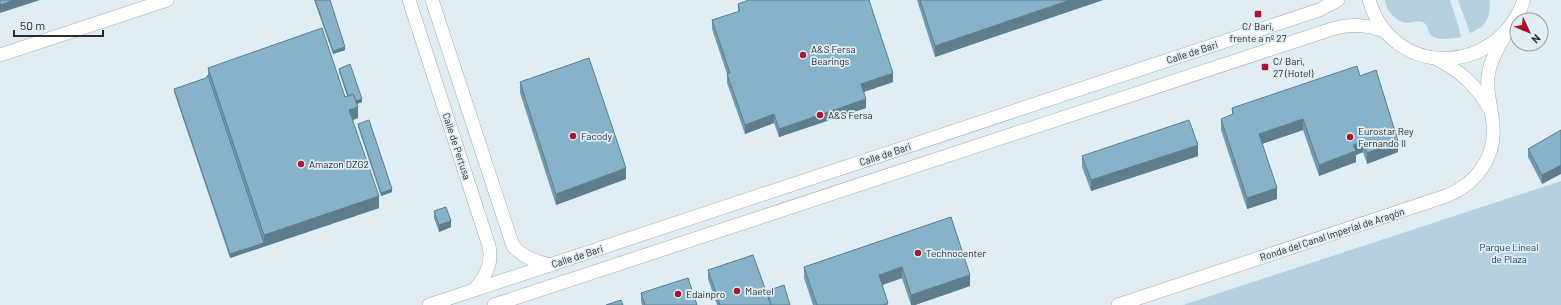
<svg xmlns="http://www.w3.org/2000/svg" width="1561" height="305" viewBox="0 0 1561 305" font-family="Barlow,sans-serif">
	<rect width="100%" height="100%" fill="#e0edf3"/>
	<g fill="#b4cfdd">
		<path d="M1385 0H1450L1459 28 1461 37C1453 39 1433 42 1429 32 1427 28 1428 25 1423 22 1418 20 1412 23 1407 23 1396 22 1386 11 1385 0Z"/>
		<path d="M1458 0H1490C1489 19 1488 25 1470 33Z"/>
		<path d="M1561 181V305H1183Z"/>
	</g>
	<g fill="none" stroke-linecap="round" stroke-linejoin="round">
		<g stroke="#9fabb1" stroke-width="14">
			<g id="minor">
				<path d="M409 0 489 246C493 264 485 277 474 290"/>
				<path d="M432 0 513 246C524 258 535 261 550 265"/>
				<path d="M1369 0C1392 79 1497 77 1524 0"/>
				<path d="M0 55 167 0"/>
				<path d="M1437 59C1460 71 1476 85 1489 108"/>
				<path d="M429 305 1319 10 1338 0"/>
				<path d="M494 305 1332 29C1351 23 1366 25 1385 31"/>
				<path d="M1118 305 1446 196C1476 184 1496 158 1493 125 1492 109 1486 92 1488 76 1490 60 1499 47 1506 33"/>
			</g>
		</g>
		<use href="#minor" stroke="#fff" stroke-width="13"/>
	</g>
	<g fill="#739aae">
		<path d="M314 0H330L345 50 333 54Z"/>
		<path d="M917 0H1103L935 57Z"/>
		<path d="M738 4 893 82 863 92 866 108 779 137 774 123 745 134 727 83V74L712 29V20L738 12Z"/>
		<path d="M208 68 345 97 347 96 339 72V69L362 102 357 104 358 118 353 120 379 208 230 258 174 92V89L206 78 208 75Z"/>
		<path d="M1360 76 1398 152 1367 164 1363 152 1356 155V162L1319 176 1303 130 1262 144 1277 199 1247 209 1221 130V119L1232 115V108Z"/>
		<path d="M520 82 626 179 556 205 520 93Z"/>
		<path d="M358 124 392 192 381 196 358 127Z"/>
		<path d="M1561 130 1542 184 1528 157V149Z"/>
		<path d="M1082 156H1198L1091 191 1082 167Z"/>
		<path d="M434 211 451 227 439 232 434 218Z"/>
		<path d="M951 217 970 286 915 305H911L902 278 882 285 888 305H813L804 278V267Z"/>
		<path d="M708 270 767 294V291L790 305H717L708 279Z"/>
		<path d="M641 293 697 305H642L641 302Z"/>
	</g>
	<g fill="#5e7d8d">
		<path d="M14 0H40L0 13V5Z"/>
		<path d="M1070 0H1103L935 57V46Z"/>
		<path d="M345 47V50L333 54V51Z"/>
		<path d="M893 73V82L861 93V84Z"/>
		<path d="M362 99V102L351 106V103Z"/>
		<path d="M866 99V108L779 137V129Z"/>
		<path d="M358 107V118L349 121V110Z"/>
		<path d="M774 114V123L745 134V125Z"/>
		<path d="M1303 119V130L1259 145V134Z"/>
		<path d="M1363 141V152L1356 155V162L1319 176V165L1353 145Z"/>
		<path d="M1398 141V152L1367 164V153Z"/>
		<path d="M1198 145V156L1091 191V180Z"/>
		<path d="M1561 165V174L1542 184V175Z"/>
		<path d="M626 168V179L556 205V194Z"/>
		<path d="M1277 188V199L1247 209V198Z"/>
		<path d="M392 189V192L381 196V193Z"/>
		<path d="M379 196V208L230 258V254L264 243V235Z"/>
		<path d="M451 221V227L439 232V225Z"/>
		<path d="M902 267V278L879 286V275Z"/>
		<path d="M970 275V286L915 305H911V295Z"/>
	</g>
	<g fill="#86b3ca" stroke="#5e7d8d">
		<path d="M0 0H14L0 5Z"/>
		<path d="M315 0H330L345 47 333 51Z"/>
		<path d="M749 0H869L893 73 861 84 866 99 779 129 774 114 745 125 727 74 730 73 712 20 740 11 738 4Z"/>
		<path d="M920 0H1070L935 46Z"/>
		<path d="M322 28 345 97 353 94 358 107 349 110 379 196 264 235 208 68Z"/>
		<path d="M589 58 626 168 556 194 520 82Z"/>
		<path d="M350 64 362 99 356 101 353 94 348 96 339 69Z"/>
		<path d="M1357 66 1360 76 1376 70 1398 141 1367 153 1363 141 1353 145 1356 151 1319 165 1303 119 1259 134 1277 188 1247 198 1221 119 1233 114 1232 108Z"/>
		<path d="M208 75 264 243 230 254 174 89 206 78Z"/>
		<path d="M369 120 392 189 381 193 358 124Z"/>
		<path d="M1189 120 1198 145 1091 180 1082 156Z"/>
		<path d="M1561 130V165L1542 175 1528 149Z"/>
		<path d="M446 207 451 221 439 225 434 211Z"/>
		<path d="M951 217 970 275 911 295 902 267 879 275 888 303 883 305H817L804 267Z"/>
		<path d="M753 255 771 305H720L708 270Z"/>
		<path d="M688 278 697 305H645L641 293Z"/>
		<path d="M784 285 790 305H771L767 291Z"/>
		<path d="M621 300 623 305H606Z"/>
	</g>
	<g fill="#ab152e" stroke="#e0edf3" stroke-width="1.5">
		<rect x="1254" y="10" width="8" height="8" rx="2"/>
		<circle cx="803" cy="55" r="4"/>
		<rect x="1261" y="63" width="8" height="8" rx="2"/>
		<circle cx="820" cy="115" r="4"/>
		<circle cx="573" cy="136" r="4"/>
		<circle cx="1350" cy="137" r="4"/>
		<circle cx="301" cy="164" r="4"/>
		<circle cx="918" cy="253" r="4"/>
		<circle cx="737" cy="291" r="4"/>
		<circle cx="678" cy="294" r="4"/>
	</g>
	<g text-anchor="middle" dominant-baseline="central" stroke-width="3.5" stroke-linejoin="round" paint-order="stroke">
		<g font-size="10" fill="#282d2f" stroke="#e0edf3" text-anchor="start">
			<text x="1258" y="26" text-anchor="middle">C/ Bari,<tspan x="1258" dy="12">frente a nº 27</tspan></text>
			<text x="811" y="49">A&amp;S Fersa<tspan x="811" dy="12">Bearings</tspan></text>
			<text x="1273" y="61">C/ Bari,<tspan x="1273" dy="12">27 (Hotel)</tspan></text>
			<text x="828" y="115">A&amp;S Fersa</text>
			<text x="1358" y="131">Eurostar Rey<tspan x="1358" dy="12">Fernando II</tspan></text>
			<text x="581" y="136">Facody</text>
			<text x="309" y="164">Amazon DZG2</text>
			<text x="926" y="253">Technocenter</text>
			<text x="745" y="291">Maetel</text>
			<text x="686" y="294">Edainpro</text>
		</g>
		<g font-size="10" fill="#282d2f" stroke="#e0edf3">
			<text transform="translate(1192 52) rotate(-18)">Calle de Bari</text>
			<text transform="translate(457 146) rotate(72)">Calle de Pertusa</text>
			<text transform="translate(885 154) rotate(-18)">Calle de Bari</text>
			<text transform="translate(1332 234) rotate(-18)">Ronda del Canal Imperial de Aragón</text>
			<text transform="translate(577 256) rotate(-18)">Calle de Bari</text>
		</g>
		<g font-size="10" fill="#173e4f" stroke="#e0edf3">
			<text x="1509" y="247">Parque Lineal<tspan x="1509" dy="12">de Plaza</tspan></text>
		</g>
	</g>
	<g transform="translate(1529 32) rotate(134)"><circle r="19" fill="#e0edf3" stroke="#96a0a5"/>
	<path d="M0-3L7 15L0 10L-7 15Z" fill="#ab152e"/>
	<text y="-6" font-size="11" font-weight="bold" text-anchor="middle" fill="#282d2f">N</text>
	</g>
	<path d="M14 30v6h89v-6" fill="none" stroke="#282d2f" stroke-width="2"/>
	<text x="20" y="30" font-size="12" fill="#282d2f" stroke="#e0edf3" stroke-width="3" paint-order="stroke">50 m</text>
</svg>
